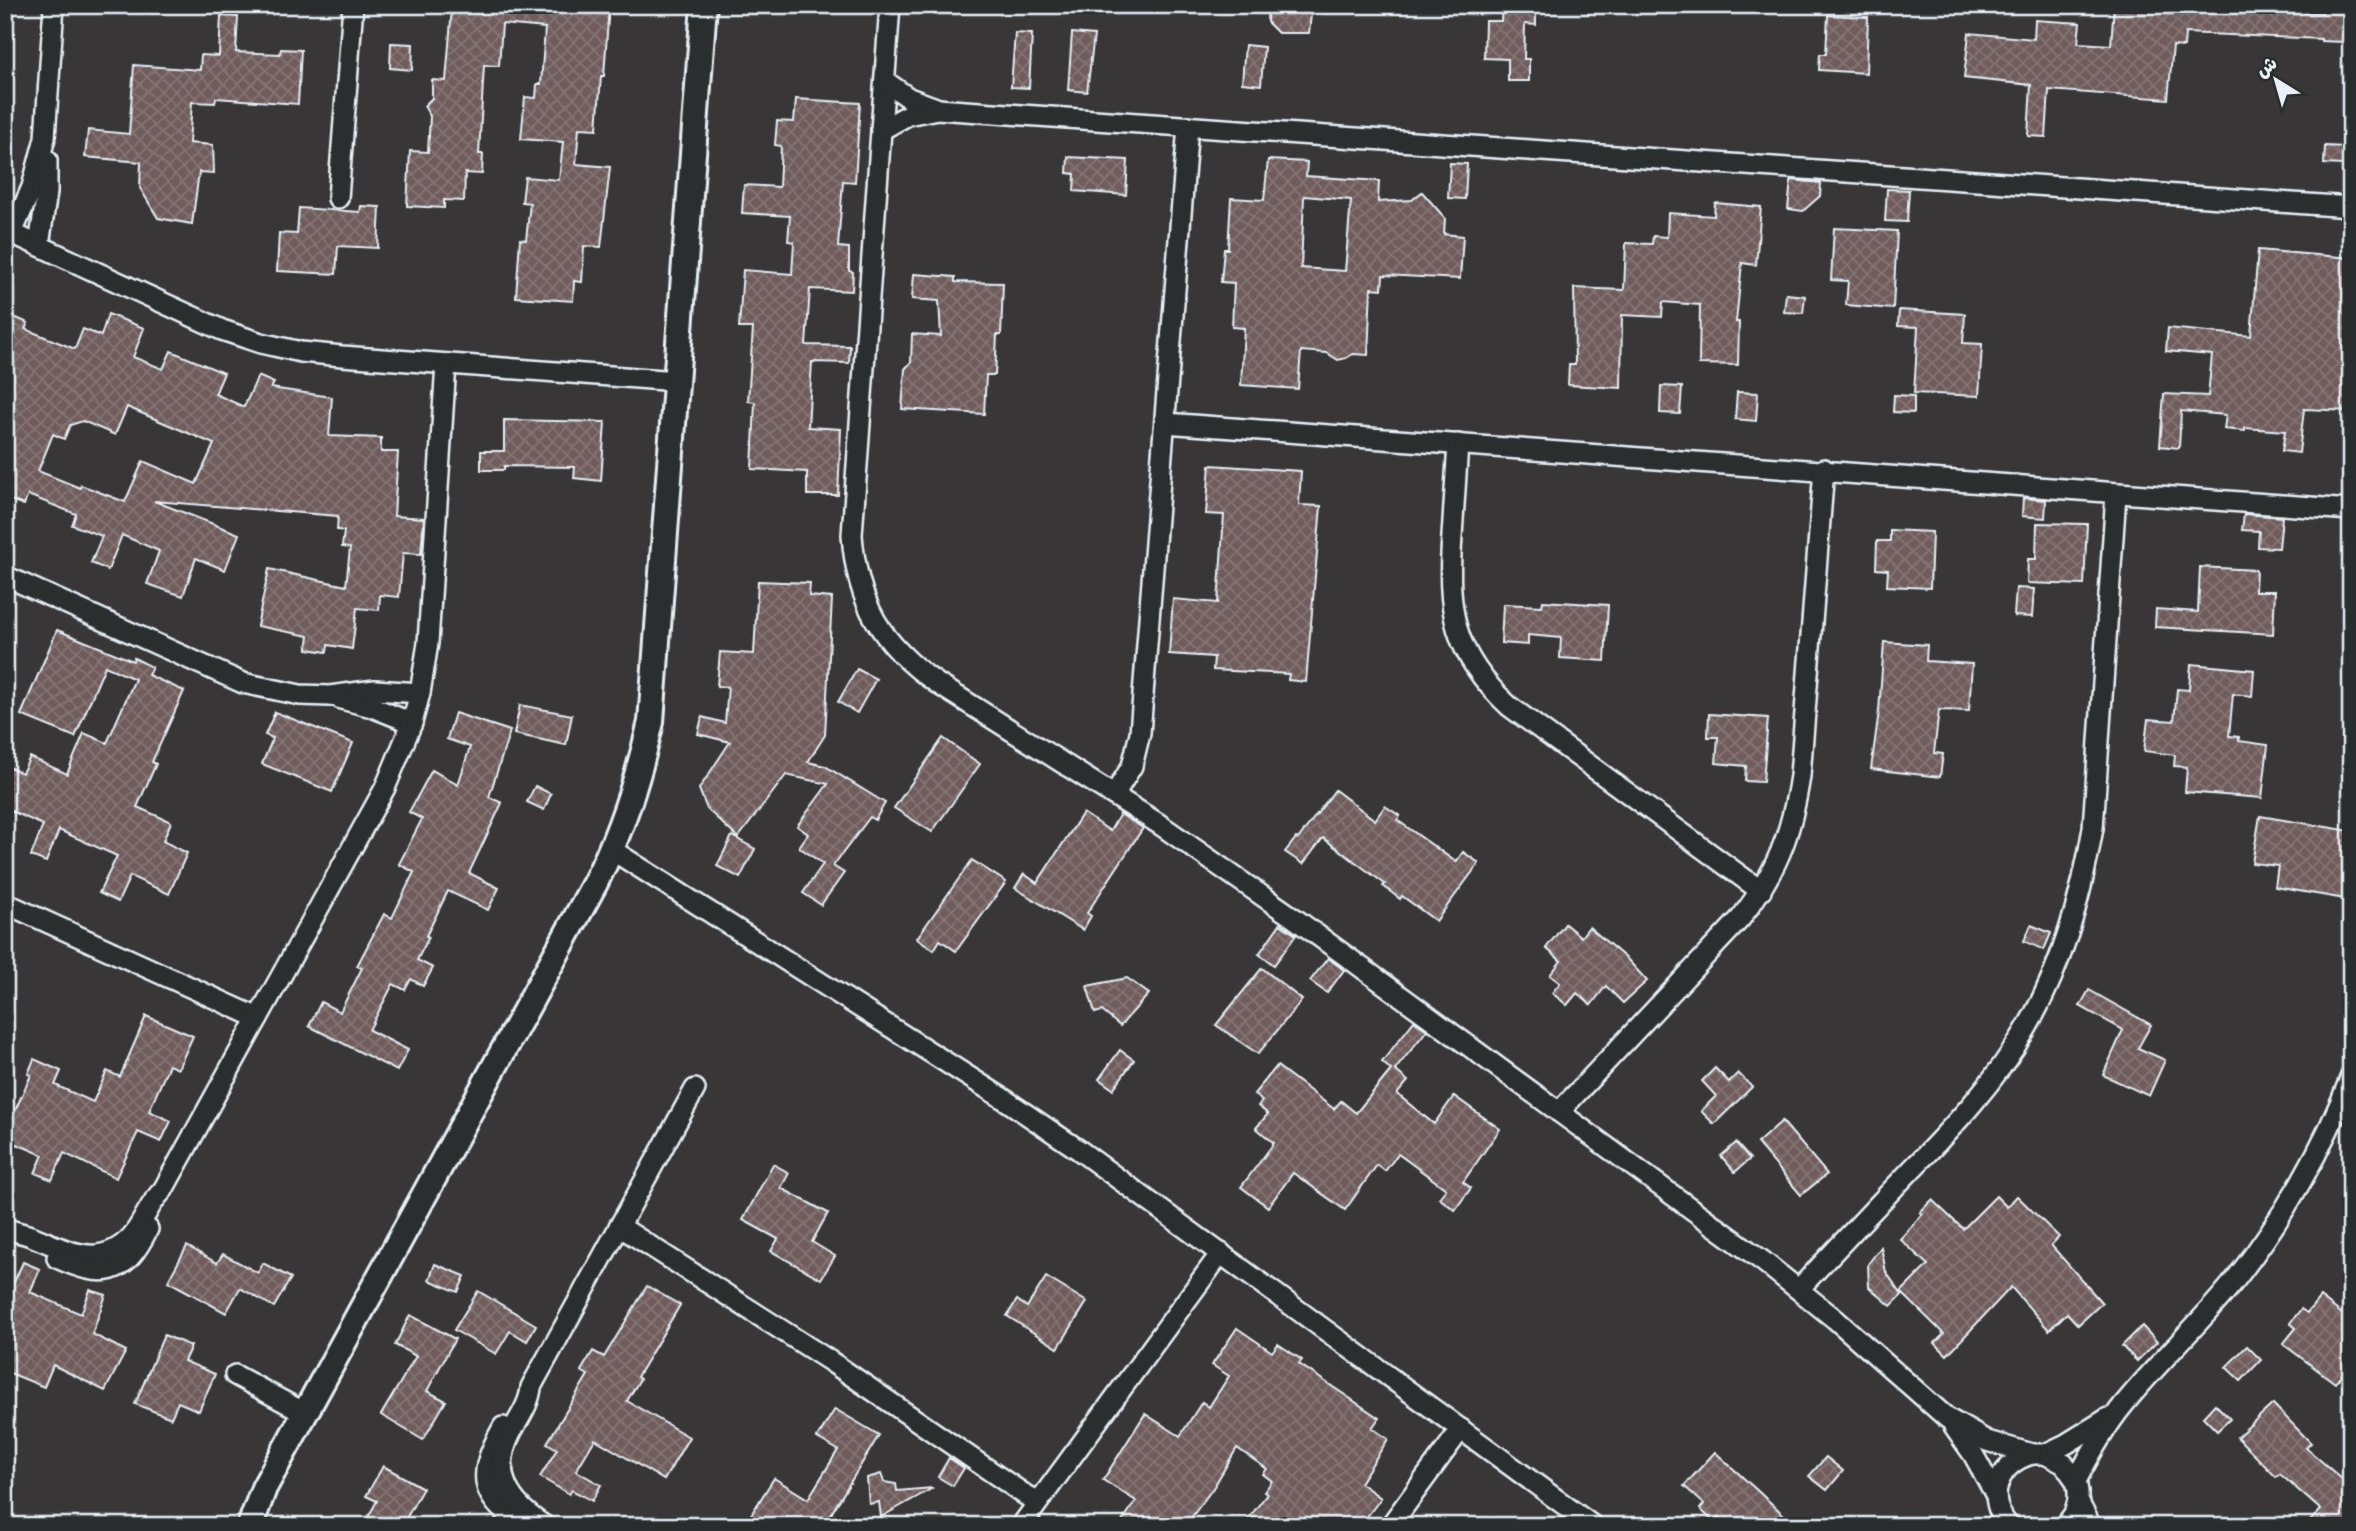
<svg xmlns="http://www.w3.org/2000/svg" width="2356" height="1531" viewBox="0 0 2356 1531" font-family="'Gochi Hand','Playpen Sans Arabic',sans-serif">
	<defs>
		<pattern id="building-cross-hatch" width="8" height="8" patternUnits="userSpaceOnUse" patternTransform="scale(1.75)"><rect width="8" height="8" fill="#6f5c5b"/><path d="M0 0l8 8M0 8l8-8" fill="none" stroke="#847473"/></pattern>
	</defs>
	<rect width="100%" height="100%" fill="#383637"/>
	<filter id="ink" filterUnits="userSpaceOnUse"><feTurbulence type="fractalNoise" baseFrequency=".0143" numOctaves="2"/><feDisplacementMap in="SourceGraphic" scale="14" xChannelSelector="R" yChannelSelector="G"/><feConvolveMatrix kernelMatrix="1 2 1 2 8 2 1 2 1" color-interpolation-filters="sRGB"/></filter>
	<g filter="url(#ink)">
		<g fill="url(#building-cross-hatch)" stroke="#e8f1f8" stroke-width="2" fill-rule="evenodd">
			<path d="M503 5H609L604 76H601L597 129 579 128 576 164 610 167 601 247 584 246 582 282 574 281 573 301 516 297 520 239 526 240 530 203 522 202 525 177 559 180 563 142 521 139 525 97 536 98 537 84H541L545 28 502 24 499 66 484 65 479 154H483L482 174 465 173 464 201 444 200V208L407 206 410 151 428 152 430 116 424 106 432 98V80L446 81 452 8 502 12Z"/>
			<path d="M1268 5H1312L1309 33H1278L1267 22Z"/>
			<path d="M1502 5H1536V25L1525 24 1524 59H1529V81H1508V59L1484 58 1485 21H1501Z"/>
			<path d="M2114 5H2187V8L2322 13 2323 5H2346L2344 42 2321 41V39L2185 33 2184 47 2173 46 2168 99 2049 90 2046 137 2028 136 2031 85 1964 78 1969 33 2034 39 2035 20 2080 23 2078 43 2111 45Z"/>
			<path d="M1828 15 1868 17 1866 73 1819 70 1820 54H1826Z"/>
			<path d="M221 16 238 17 236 52 280 54 281 49 301 50 298 104 216 98 215 103 192 102 189 143 213 145 214 173 199 172 192 224 158 218 140 188 141 162 85 157 88 130 129 134 134 65 200 70 201 55 219 56Z"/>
			<path d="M1015 33 1032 34 1029 88 1011 87Z"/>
			<path d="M1072 33 1094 35 1087 92 1068 90Z"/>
			<path d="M391 43 413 44 412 70 390 68Z"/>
			<path d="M1245 45 1264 47 1261 85 1242 83Z"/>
			<path d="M796 99 860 103 855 182 843 181 838 247 849 248V271L853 272 852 291 810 289 806 345 850 346 849 363 812 362 808 427 841 429 838 495H807V472L752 469 755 402 748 401 753 328H739L743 270 792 274 794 242 788 241 790 216 742 213 744 185 779 187 781 146 775 145 777 121 794 122Z"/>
			<path d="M2325 146 2344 147 2343 165 2324 164Z"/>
			<path d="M1068 157 1128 160 1126 195 1074 191 1075 174 1067 173Z"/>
			<path d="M1268 160 1307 162 1306 176 1379 181 1378 202 1412 200 1422 192 1445 218 1444 234 1463 236 1460 279 1383 275 1382 289 1371 288 1368 355 1353 354 1346 358 1338 360 1327 353 1301 351 1298 389 1241 385 1244 328 1232 327 1234 283 1221 282 1224 249H1228L1231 198 1264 200ZM1304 196 1351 200 1345 271 1301 268Z"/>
			<path d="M1450 163 1467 164 1465 199 1448 198Z"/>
			<path d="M1791 180 1821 183 1820 196 1803 211 1788 209Z"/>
			<path d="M1887 189 1909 190 1907 222 1885 221Z"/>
			<path d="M1715 203 1761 207 1756 265 1742 263 1736 322H1739L1738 365 1699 364 1700 305 1663 302 1662 317 1622 315 1621 388 1568 385 1569 365H1575L1574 288 1624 290 1626 243 1652 244 1653 236 1667 237 1668 213 1714 216Z"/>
			<path d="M361 206 380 207 378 248 338 246 336 274 277 271 279 233 297 234 299 208 360 212Z"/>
			<path d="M1834 228 1897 231 1893 309 1846 305 1848 281 1831 280Z"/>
			<path d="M2258 250 2351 258V411L2304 409 2299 453 2282 451 2285 431 2245 428V431L2224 429 2226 415 2181 411 2179 448 2160 446 2164 394 2208 396 2212 355 2166 351 2168 328 2251 336Z"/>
			<path d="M914 274 955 277V282L1003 283 1001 335H997L995 375H986L984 414 902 409 905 369 911 362 912 334 941 336 939 301 912 299Z"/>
			<path d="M1786 294 1805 296 1803 313 1784 312Z"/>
			<path d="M1899 310 1965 314 1963 343 1982 344 1979 396 1914 393 1918 327 1898 326Z"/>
			<path d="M108 314 144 328 133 357 163 369 171 351 224 373 215 394 244 407 258 376 274 383 271 388 332 397 329 436 381 438V452H398L394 516 424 518 421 554 403 553 399 597 380 595 379 610 357 608 352 649 328 645 327 652 307 649 309 636 257 626 269 569 346 586 350 548 342 547 344 531 337 530 338 516 154 501 239 534 225 570 196 558 183 596 147 584 159 551 122 535 108 570 91 563 102 536 72 525 76 514 28 495 24 505 5 498V330L12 316 28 323 25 329 75 349 83 329 101 336ZM127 407 214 444 196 484 143 461 125 502 81 485 80 488 38 471 53 434 64 439 70 425 83 421 115 435Z"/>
			<path d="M1661 386 1682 387 1680 414 1660 413Z"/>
			<path d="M1737 392 1758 393 1756 421 1735 419Z"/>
			<path d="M1894 395 1914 396V413L1893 412Z"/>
			<path d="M504 420 605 422 601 481 574 478 575 467 504 466V470H481V451H504Z"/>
			<path d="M1210 465 1301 471 1299 505 1321 506 1306 682 1288 680 1289 674 1213 670 1214 657 1169 654 1173 599 1218 603 1224 515 1206 514Z"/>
			<path d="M2023 498 2046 500 2045 518 2022 516Z"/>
			<path d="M2244 514 2282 517 2279 548 2258 547 2259 531 2242 530Z"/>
			<path d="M2037 523 2087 524 2084 585 2027 583 2028 559H2036Z"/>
			<path d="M1890 530 1932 532 1930 588 1887 586 1888 570 1876 569 1877 541H1890Z"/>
			<path d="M2200 567 2256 570 2255 591H2275L2273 634 2155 627 2156 609 2198 612Z"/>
			<path d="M758 581 810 583 809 596 832 598 825 735 808 762 825 766 885 803 875 820 870 817 833 866 844 873 821 905 803 893 823 864 799 847 808 834 797 826 828 784 786 775 738 838 707 809 699 789 730 742 698 734 702 717 725 723 728 687 717 686 720 652 754 654Z"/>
			<path d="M2016 588 2034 589 2032 617 2014 616Z"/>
			<path d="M1543 601 1608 605 1605 661 1560 658 1561 638 1528 635V645L1501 643 1503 604 1542 606Z"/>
			<path d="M57 630 133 661 134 658 152 667 148 675 184 691 152 762 156 764 137 807 171 822 163 841 187 853 169 894 130 876 118 902 99 893 117 856 59 830 46 862 31 856 43 825 5 808V765L22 773 30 757 67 774 84 733 107 743 135 679 105 666 75 737 21 715Z"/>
			<path d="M1884 642 1927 645 1926 661 1972 664 1969 711 1939 710 1934 753 1943 754 1940 777 1871 769 1879 711Z"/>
			<path d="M2191 664 2254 670 2252 696 2233 694 2229 736 2239 737V741L2268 745 2262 798 2185 792 2187 767 2174 766 2175 755 2144 751 2148 719 2174 721 2177 689 2189 690Z"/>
			<path d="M857 669 876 679 857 713 838 702Z"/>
			<path d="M520 705 572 715 566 745 514 734Z"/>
			<path d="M275 712 353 743 332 792 262 764 273 738 265 735Z"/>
			<path d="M455 713 510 731 489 797 502 803 469 873 499 888 488 910 448 891 426 936 429 937 417 960 433 968 423 986 411 979 405 990 393 984 369 1030 408 1050 397 1071 309 1026 321 1002 340 1012 362 968 357 966 384 914 392 918 414 872 399 864 422 819 409 812 432 770 458 785 470 747 447 739Z"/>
			<path d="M1709 714 1768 718 1763 782 1745 781 1746 766 1716 763 1718 737H1708Z"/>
			<path d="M943 738 980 764 932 832 894 808Z"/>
			<path d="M535 786 551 794 544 810 527 802Z"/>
			<path d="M1335 790 1375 820 1385 806 1400 816 1397 820 1456 862 1463 852 1479 863 1436 921 1402 896 1400 899 1383 886 1385 884 1323 838 1303 864 1285 852 1296 838 1298 839Z"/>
			<path d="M1083 813 1110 831 1120 814 1143 828 1087 913 1091 916 1083 930 1015 888 1024 874 1037 883Z"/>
			<path d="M2260 816 2351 831V900L2275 887 2278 866 2252 863Z"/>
			<path d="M732 836 755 849 740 878 717 866Z"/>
			<path d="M972 860 1006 882 956 951 940 940 934 950 917 938Z"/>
			<path d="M1280 924 1296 935 1274 965 1259 954Z"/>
			<path d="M1565 924 1581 937 1589 927 1628 960 1647 981 1623 1003 1606 986 1591 1005 1577 993 1567 1005 1552 993 1560 983 1550 975 1561 961 1546 948Z"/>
			<path d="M2031 925 2051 933 2044 950 2024 941Z"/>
			<path d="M1328 958 1344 970 1327 993 1310 981Z"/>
			<path d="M1262 968 1302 1000 1258 1054 1216 1025Z"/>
			<path d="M1127 978 1149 994 1120 1026 1102 1011 1095 1013 1087 986Z"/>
			<path d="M2089 990 2151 1025 2138 1048 2165 1060 2149 1096 2103 1075 2123 1030 2080 1006Z"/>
			<path d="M146 1016 193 1036 178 1069 169 1065 149 1111 171 1121 161 1142 138 1132 116 1178 64 1153 52 1180 35 1173 43 1155 5 1139V1133L31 1075 28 1074 34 1059 61 1071 55 1085 93 1102 107 1071 120 1077Z"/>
			<path d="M1414 1021 1427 1030 1395 1070 1408 1081 1397 1094 1434 1124 1454 1096 1500 1129 1463 1182 1471 1188 1455 1210 1439 1198 1446 1189 1398 1154 1385 1171 1377 1165 1345 1210 1293 1173 1268 1207 1241 1187 1274 1143 1256 1128 1268 1114 1258 1106 1262 1101 1254 1094 1277 1066 1334 1109 1341 1101 1356 1113 1391 1070 1382 1062Z"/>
			<path d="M1120 1050 1134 1060 1113 1089 1099 1079Z"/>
			<path d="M1715 1068 1729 1082 1738 1073 1752 1087 1714 1124 1701 1111 1716 1096 1702 1081Z"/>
			<path d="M1782 1121 1827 1174 1801 1195 1757 1143Z"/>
			<path d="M1736 1143 1750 1159 1735 1172 1721 1156Z"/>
			<path d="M773 1164 789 1173 781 1188 828 1213 812 1242 835 1256 821 1279 771 1251 778 1239 743 1220Z"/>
			<path d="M1996 1196 2007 1207 2017 1196 2059 1237 2051 1245 2102 1303 2078 1325 2067 1313 2049 1330 2011 1287 1947 1355 1935 1343 1944 1334 1901 1292 1928 1265 1900 1239 1923 1214 1920 1212 1932 1200 1963 1229Z"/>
			<path d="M187 1246 217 1263 223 1254 258 1273 263 1263 291 1278 274 1307 240 1288 226 1313 168 1281Z"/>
			<path d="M1881 1247 1886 1272 1902 1295 1891 1306 1869 1287 1868 1264Z"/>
			<path d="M23 1262 40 1269 30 1292 81 1314 90 1290 106 1295 92 1334 126 1351 105 1391 53 1365 44 1387 5 1371V1302Z"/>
			<path d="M435 1264 465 1276 458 1292 429 1280Z"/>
			<path d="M1046 1277 1087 1302 1058 1348 1007 1316 1017 1300 1027 1307Z"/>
			<path d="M647 1286 680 1305 637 1377 640 1379 627 1401 689 1437 664 1480 595 1439 576 1471 601 1485 592 1501 572 1490 569 1494 540 1477 557 1449 547 1443 588 1375 581 1371 593 1351 604 1357Z"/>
			<path d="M478 1291 536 1325 527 1341 510 1331 496 1354 454 1330Z"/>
			<path d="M2320 1297 2351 1321V1364L2335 1383 2283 1344 2296 1328 2290 1323 2301 1309 2307 1313Z"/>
			<path d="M410 1315 455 1339 427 1391 446 1401 423 1440 381 1415 416 1356 395 1345Z"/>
			<path d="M2142 1326 2157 1342 2137 1361 2122 1346Z"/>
			<path d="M1237 1328 1272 1352 1278 1344 1302 1360 1299 1364 1379 1418 1372 1428 1388 1439 1360 1483 1381 1498 1360 1526H1243L1267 1494 1264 1492 1272 1481 1263 1474 1267 1469 1237 1448 1213 1488 1185 1526H1119L1136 1501 1103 1480 1145 1414 1180 1436 1202 1402 1209 1407 1229 1376 1212 1365Z"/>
			<path d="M164 1335 191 1346 184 1361 215 1374 199 1411 178 1402 171 1418 135 1404Z"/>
			<path d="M2247 1346 2261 1360 2241 1381 2226 1367Z"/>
			<path d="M2215 1404 2230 1419 2217 1431 2203 1417Z"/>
			<path d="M2273 1404 2311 1443 2306 1448 2351 1487V1526H2305L2321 1510 2280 1474 2276 1477 2237 1437Z"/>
			<path d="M835 1409 879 1435 831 1514 850 1526H744L774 1478 808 1499 838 1450 817 1438Z"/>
			<path d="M1715 1452 1796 1526H1729L1719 1517 1714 1522 1700 1509 1704 1504 1684 1486Z"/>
			<path d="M1826 1457 1843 1471 1827 1490 1809 1476Z"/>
			<path d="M949 1458 964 1468 953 1486 938 1477Z"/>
			<path d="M383 1466 423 1488 402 1526H363L377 1501 366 1496Z"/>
			<path d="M881 1474 884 1482 896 1484 897 1491 933 1488 881 1517 879 1502 869 1504 867 1478Z"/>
		</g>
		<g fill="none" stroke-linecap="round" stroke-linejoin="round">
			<g stroke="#e8f1f8" stroke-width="24">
				<g id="minor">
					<path d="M890 5 852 535C857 603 881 645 938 684L1159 824 1294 918 1764 1262 1835 1319 1947 1418 1987 1441 2032 1454H2045L2064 1464 2076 1481 2078 1491V1501L2074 1514 2065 1526"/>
					<path d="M885 81 909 98 936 108"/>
					<path d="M881 130 908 115 937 109 2351 207"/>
					<path d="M338 198 353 5"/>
					<path d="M5 230 222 330 261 343 301 352 342 356 677 381"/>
					<path d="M12 233 32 187 45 138 54 5"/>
					<path d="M39 245 47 192V160"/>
					<path d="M1165 423 2351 510"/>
					<path d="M1458 444C1456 475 1454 505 1452 536 1447 610 1452 653 1509 706L1761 891"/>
					<path d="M5 576 243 683 300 695 330 696 375 690 420 693"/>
					<path d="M341 699 372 707 412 723"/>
					<path d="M1114 795 1132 766 1140 733 1188 126"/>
					<path d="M612 850 1007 1101 1079 1150 1593 1526"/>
					<path d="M5 903 258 1018"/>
					<path d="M1559 1112 1740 919C1777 871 1791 836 1800 776L1824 469"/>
					<path d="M619 1226 830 1361 1037 1503"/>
					<path d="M5 1228C14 1232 23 1233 31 1236 67 1250 100 1271 132 1236 144 1222 149 1203 163 1190L385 788 412 723 420 693 428 643 446 364"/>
					<path d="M57 1258C104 1279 124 1277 148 1229"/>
					<path d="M1799 1289C1836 1249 1874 1209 1912 1169 1954 1126 1995 1082 2026 1029 2062 967 2081 899 2093 828L2116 494"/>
					<path d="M235 1375 305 1413"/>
					<path d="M503 1427C478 1472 476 1497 524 1526"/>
					<path d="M1954 1427 1973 1454 1995 1494"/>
					<path d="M2045 1454 2066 1444 2108 1418"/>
					<path d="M2076 1481C2090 1454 2105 1427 2124 1404 2159 1361 2200 1324 2235 1280 2282 1220 2324 1148 2351 1076"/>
					<path d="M2078 1501 2091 1526"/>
					<path d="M545 1526C509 1503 490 1474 511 1433 519 1418 530 1403 531 1387L695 1089"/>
					<path d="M1021 1526 1221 1253"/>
					<path d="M1390 1526 1461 1429"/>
					<path d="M2009 1526C1984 1498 1998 1464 2032 1454"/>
				</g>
			</g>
			<g stroke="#e8f1f8" stroke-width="30">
				<path id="tertiary" d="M250 1526 264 1488 595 883C622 831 638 778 651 722L704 5"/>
			</g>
			<use href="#minor" stroke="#2a2d2e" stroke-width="19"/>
			<use href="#tertiary" stroke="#2a2d2e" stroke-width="24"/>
		</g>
	</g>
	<rect width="2356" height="1531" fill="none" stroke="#2a2d2e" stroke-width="28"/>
	<rect x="14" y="14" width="2328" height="1503" fill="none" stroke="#e8f1f8" stroke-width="2.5" filter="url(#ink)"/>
	<g transform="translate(2276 80) rotate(323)" stroke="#2a2d2e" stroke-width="5" paint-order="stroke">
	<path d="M0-5L12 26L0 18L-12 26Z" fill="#e8f1f8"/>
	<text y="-10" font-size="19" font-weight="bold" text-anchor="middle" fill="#e8f1f8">ش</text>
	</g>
</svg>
